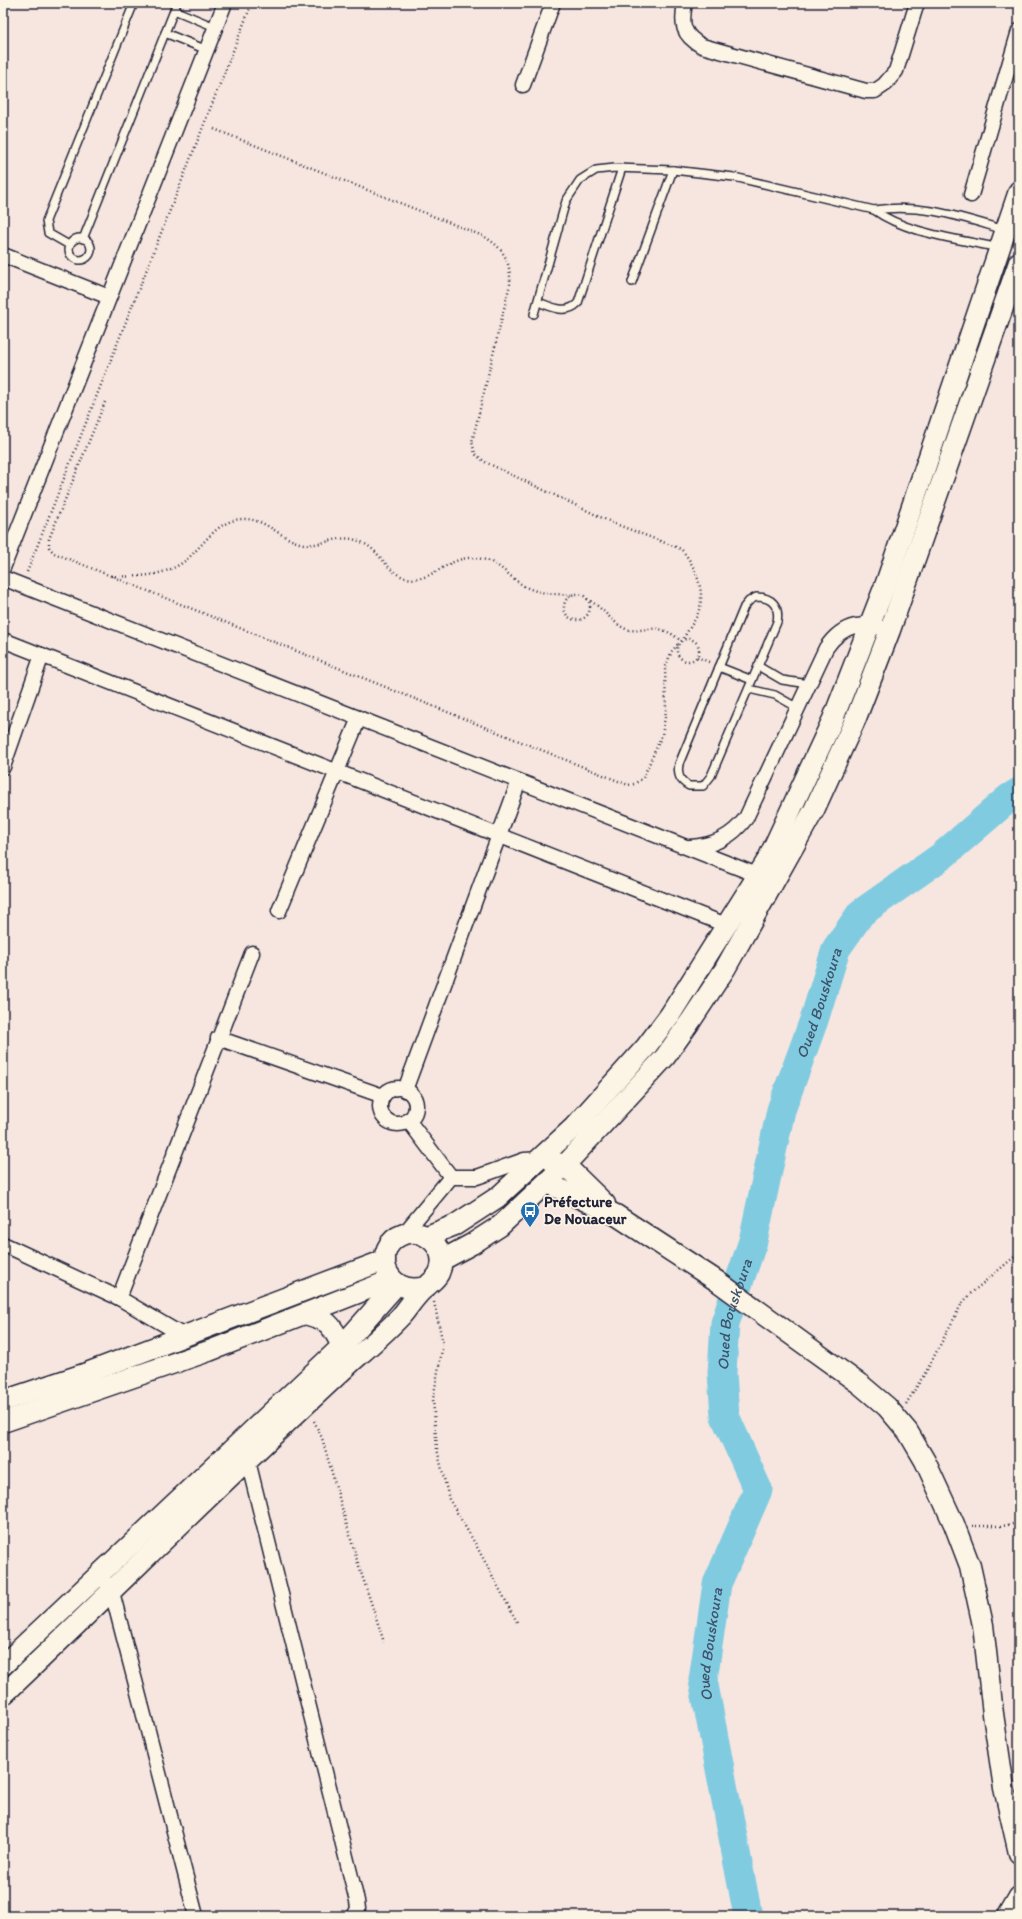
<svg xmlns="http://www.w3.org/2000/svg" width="1022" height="1919" viewBox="0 0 1022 1919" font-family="Itim,sans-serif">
	<rect width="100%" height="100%" fill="#f6e6df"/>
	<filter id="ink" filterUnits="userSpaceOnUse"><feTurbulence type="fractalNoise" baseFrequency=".025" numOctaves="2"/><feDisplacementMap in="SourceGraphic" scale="8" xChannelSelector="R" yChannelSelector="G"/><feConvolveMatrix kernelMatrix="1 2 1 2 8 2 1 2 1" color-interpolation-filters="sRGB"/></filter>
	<g filter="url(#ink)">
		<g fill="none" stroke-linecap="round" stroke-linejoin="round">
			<path stroke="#81cbe1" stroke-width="29" id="s1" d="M748 1916 703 1680 717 1584 758 1490 725 1416 722 1373 725 1323 753 1241 781 1110 814 1020 836 949 861 913 942 856 1009 798 1019 792"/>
			<g stroke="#22223b" stroke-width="10">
				<g id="lane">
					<path d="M174 10 215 27"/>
					<path d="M165 33 207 50"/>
					<circle cx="80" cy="249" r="11"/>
					<path d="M83 239 177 3"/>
					<path d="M69 245 48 233 46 221 134 3"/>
					<path d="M999 248C960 239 907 234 874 210 922 203 960 217 1005 230"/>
					<path d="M632 282 673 170"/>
					<path d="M538 302C552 307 566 315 578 303L622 168"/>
					<path d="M534 314 566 201 580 180 596 170 615 168 673 170 734 177 874 210"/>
					<path d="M756 597C772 597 780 606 777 622L711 776 703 786H689C680 781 677 775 679 764L744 607 749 601Z"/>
					<path d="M758 666 782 680 809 684"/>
					<path d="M719 667 752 680"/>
					<path d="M749 689 775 695 798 708"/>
				</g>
			</g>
			<g stroke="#22223b" stroke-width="17">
				<g id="street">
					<path d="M685 3C681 24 682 35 702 46L866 91H875L884 85 896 71 917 3"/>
					<path d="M523 85 553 3"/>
					<path d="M971 195 1019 31"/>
					<path d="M3 255 109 297"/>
					<path d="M3 568 225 3"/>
					<path d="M3 578 757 875"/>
					<path d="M3 640 726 925"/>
					<path d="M3 767 42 655"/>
					<path d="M690 847C714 846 732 837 746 818L826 648C844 622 862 622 890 630"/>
					<path d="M279 911 359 718"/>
					<path d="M218 1038 383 1096"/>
					<circle cx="398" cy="1106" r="18"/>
					<path d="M405 1090 519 781"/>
					<path d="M408 1120 451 1177"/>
					<path d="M403 1235 451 1177H477L524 1160 541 1159"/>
					<path d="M3 1244 119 1298 184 1336"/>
					<path d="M119 1298 252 953"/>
					<path d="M248 1461 357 1901 358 1909 354 1916"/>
					<path d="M107 1584 112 1592 196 1916"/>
				</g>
			</g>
			<g stroke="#22223b" stroke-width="23">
				<g id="secondary">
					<path d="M553 1162 565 1165 605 1204"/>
					<path d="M547 1183 616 1215 717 1281 861 1385 887 1407 908 1432 925 1461 954 1524 970 1566 983 1625 993 1714 1004 1788 1019 1853"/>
					<path d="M427 1236 455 1225 498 1197 574 1127 646 1047 670 1015 768 859 833 719 886 583 1019 191"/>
					<path d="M442 1260 472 1244 500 1226 565 1165 665 1057 692 1019 725 969 814 810 856 718 890 630 1019 262"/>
					<path d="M305 1314C330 1321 330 1323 342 1346"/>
					<path d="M3 1401 84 1374 385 1260"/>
					<path d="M3 1422 209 1351 391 1280"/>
					<path d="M3 1665 342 1346 397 1284"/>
					<path d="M3 1695C121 1583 236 1468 356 1358 372 1344 387 1331 401 1316 409 1307 416 1294 426 1287 431 1282 436 1279 439 1273 449 1251 427 1227 404 1234 369 1246 385 1298 425 1287"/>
					<path d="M1008 1916 1019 1897"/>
				</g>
			</g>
			<g stroke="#22223b" stroke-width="2.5" stroke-dasharray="1 3" stroke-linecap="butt">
				<path d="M214 129 483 236C503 247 511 261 510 284L472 442 475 454 485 462 613 523 681 549C694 563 706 591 699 610 696 621 687 630 683 640"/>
				<path d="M105 402 49 539V547L54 553 628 785 634 784 643 778 662 735 666 711 665 667 672 651 678 644"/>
				<path d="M27 572 252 3"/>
				<path d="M111 576C135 577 158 577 179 565 202 551 214 519 244 519 268 519 281 540 304 544 325 547 341 531 363 543 381 551 387 574 407 578 431 583 446 559 469 558 496 557 504 573 524 586 538 594 556 594 571 595"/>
				<circle cx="577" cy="607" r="13"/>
				<path d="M587 599C603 607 613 624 626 629 635 632 642 629 650 629 662 627 673 634 681 641"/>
				<circle cx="688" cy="650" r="11"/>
				<path d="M697 657 709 662"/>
				<path d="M434 1302 443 1344 433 1399 434 1413 437 1449 449 1499 476 1545 517 1622"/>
				<path d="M906 1404 927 1370 961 1305 970 1294 1019 1253"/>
				<path d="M314 1421 322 1438 356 1557 384 1642"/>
				<path d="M972 1526H1002L1019 1523"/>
			</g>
			<use href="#lane" stroke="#fcf5e5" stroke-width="7"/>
			<use href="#street" stroke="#fcf5e5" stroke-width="14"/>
			<use href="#secondary" stroke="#fcf5e5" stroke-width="20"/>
		</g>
	</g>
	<defs>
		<g id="bus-pin" transform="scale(1)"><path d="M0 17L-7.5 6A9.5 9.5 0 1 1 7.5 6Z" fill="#1f6fb2" stroke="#fcf5e5"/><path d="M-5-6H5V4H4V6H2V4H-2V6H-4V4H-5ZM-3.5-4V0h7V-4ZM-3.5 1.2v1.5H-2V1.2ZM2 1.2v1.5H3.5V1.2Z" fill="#fff"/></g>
	</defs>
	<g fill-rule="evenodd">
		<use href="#bus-pin" x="530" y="1211"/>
	</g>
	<g text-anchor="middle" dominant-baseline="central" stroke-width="3.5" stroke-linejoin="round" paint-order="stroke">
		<g font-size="15" font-weight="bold" fill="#22223b" stroke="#fcf5e5" text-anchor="start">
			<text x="544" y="1202">Préfecture<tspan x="544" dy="17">De Nouaceur</tspan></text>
		</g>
		<g font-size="16" font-style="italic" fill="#3e556d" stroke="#fcf5e5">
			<text stroke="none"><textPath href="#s1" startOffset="948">Oued Bouskoura</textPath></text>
			<text stroke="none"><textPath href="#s1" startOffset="624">Oued Bouskoura</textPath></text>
			<text stroke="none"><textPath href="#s1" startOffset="276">Oued Bouskoura</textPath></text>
		</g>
	</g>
	<rect width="1022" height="1919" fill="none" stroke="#fcf5e5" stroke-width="16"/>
	<rect x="8" y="8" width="1006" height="1903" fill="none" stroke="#22223b" stroke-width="1.5" filter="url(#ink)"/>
</svg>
